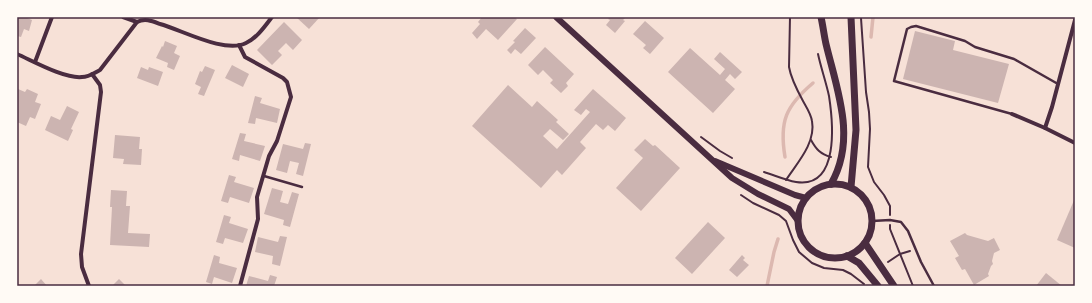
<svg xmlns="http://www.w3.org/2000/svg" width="1092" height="303" viewBox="0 0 1092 303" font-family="Ubuntu,sans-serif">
	<rect width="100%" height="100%" fill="#f7e1d7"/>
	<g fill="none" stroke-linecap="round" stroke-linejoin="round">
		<g stroke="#dcb8b0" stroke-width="3.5">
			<path d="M871 37 873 17"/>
			<path d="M785 157C779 121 786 106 813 83"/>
			<path d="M767 286 774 252 778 239"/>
		</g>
	</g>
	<g fill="#ccb4b1">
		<path d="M17 17H28L27 18 32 20 29 31 24 29 21 37 17 36Z"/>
		<path d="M296 17H320L309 29Z"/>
		<path d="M482 17H514L517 19 498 40 486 29 477 39 472 33 480 24 478 22Z"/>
		<path d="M610 17H626L623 20 625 21 615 33 606 25 610 20 608 19Z"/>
		<path d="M645 21 664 38 650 54 643 48 646 45 633 34Z"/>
		<path d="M284 22 302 40 293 50 286 43 278 51 282 55 272 65 257 50Z"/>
		<path d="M525 28 536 38 521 54 515 49 511 54 507 50 515 42 513 41Z"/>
		<path d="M915 31 955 41 953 50 1009 64 998 103 903 79Z"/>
		<path d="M165 41 177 46 174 53 180 56 174 70 167 67 168 63 156 58 162 46 163 47Z"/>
		<path d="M545 47 574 74 566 83 568 86 561 93 550 83 553 80 543 70 538 75 528 65Z"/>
		<path d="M690 48 720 75 725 69 714 59 720 52 742 72 735 79 730 74 725 80 735 89 713 113 668 72Z"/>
		<path d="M232 65 249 74 243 87 225 78Z"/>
		<path d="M205 66 215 70 204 96 198 94 201 87 195 84 200 71 202 72Z"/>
		<path d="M141 67 148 70 149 67 163 72 158 86 137 78Z"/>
		<path d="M508 85 532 107 537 101 558 120 556 122 569 134 563 140 550 129 543 136 557 149 590 112 586 109 581 115 574 110 593 89 626 118 615 131 608 125 603 130 596 124 580 142 586 148 562 175 557 170 541 188 472 126Z"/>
		<path d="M18 89 25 92 27 89 38 94 35 102 41 104 35 119 30 117 26 126 17 122V92Z"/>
		<path d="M255 96 262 98 260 103 280 109 277 123 256 118 255 124 248 123Z"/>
		<path d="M67 106 79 112 71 129 73 130 68 141 45 130 51 116 60 120Z"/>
		<path d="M240 133 246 134 244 141 265 146 260 161 240 155 239 161 232 159Z"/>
		<path d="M115 135 140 137 139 149H142L141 165 123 164 124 159 113 158Z"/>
		<path d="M645 139 653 146 655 145 680 168 641 211 616 188 643 158 634 150Z"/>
		<path d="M305 143 311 144 303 176 296 174 299 163 290 161 287 173 276 170 283 144 303 149Z"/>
		<path d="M229 175 236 177 234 182 254 188 249 203 230 197 228 203 221 201Z"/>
		<path d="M272 188 283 191 280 202 288 204 292 192 299 194 290 227 283 225 284 220 264 214Z"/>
		<path d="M111 190 127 191 126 206H130L128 233 150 234 149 247 110 245 112 207H110Z"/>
		<path d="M1075 198V248L1057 240Z"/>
		<path d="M224 215 231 217 229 223 248 229 243 243 225 238 223 244 216 242Z"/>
		<path d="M708 222 725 238 692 274 675 258Z"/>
		<path d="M965 233 967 235 988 241 994 238 1000 250 994 253 992 261 993 264 991 266 988 274 989 276 974 285 965 269 962 270 955 258 959 256 950 241Z"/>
		<path d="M280 236 287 237 280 266 272 264 273 256 255 252 258 237 278 242Z"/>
		<path d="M214 255 220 257 219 263 237 268 232 283 214 277 212 284 206 282Z"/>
		<path d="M742 255 745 258 743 260 749 265 737 277 729 270Z"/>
		<path d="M1046 273 1062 286H1036Z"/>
		<path d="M270 275 277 277 274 286H246L249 276 268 281Z"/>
		<path d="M41 279 47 286H34Z"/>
		<path d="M119 279 126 286H112Z"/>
	</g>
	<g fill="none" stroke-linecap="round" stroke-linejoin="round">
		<g stroke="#4a2c40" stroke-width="2">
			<path d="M861 18 866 92 869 112 870 129 868 167 874 182 884 195 890 206V215"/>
			<path d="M701 137 720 151 732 158"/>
			<path d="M811 140C816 149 820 154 831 157"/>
			<path d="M764 172C774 175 785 180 796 182 840 189 833 122 829 96 826 82 821 68 818 54"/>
			<path d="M786 180C797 163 816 143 812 121 811 114 807 108 803 101 797 90 791 79 789 67L790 17"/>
			<path d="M741 195 753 203 779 215 786 221 793 240 799 252 812 263 824 268 843 270 851 274 864 284"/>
			<path d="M890 225V229L913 286"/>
			<path d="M888 262 900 254 910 251"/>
		</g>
		<g stroke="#4a2c40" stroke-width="2.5">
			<path d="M1012 114 894 81 907 29 911 27 916 26 965 41 975 47 1014 59 1058 84"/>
			<path d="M264 176 302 187"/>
			<path d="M872 221 890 220 901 222 908 231 921 262 934 286"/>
		</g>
		<g stroke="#4a2c40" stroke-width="4">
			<path d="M123 17 137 22"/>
			<path d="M239 45 245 57 283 78 287 82 291 97 277 141 269 156 257 197 258 219 240 286"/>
			<path d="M17 54C33 61 65 79 82 77 89 77 94 73 100 70L137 22C145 18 152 21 160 24 182 30 225 54 246 43 257 38 265 26 272 17"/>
			<path d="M35 62 52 17"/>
			<path d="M1012 114 1045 128 1075 143"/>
			<path d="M1045 128 1052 107 1075 20"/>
			<path d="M89 286 82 267 81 254 101 92 100 85 92 74"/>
		</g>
		<g stroke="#4a2c40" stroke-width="6">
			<path d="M556 17 732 178 758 194 789 209 798 221"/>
			<path d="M715 161 795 195 806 198"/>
		</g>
		<g stroke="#4a2c40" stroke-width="7">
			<path d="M821 17C823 26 824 35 826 44 837 90 857 139 831 184"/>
			<circle cx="835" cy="221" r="37"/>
			<path d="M851 187 856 130 851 17"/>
			<path d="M865 243 894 286"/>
			<path d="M847 256 859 263 878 286"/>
		</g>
	</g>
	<rect width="1092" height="303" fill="none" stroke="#fffaf5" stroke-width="36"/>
	<rect x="18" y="18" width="1056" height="267" fill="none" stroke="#4a2c40" stroke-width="1.5"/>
</svg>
